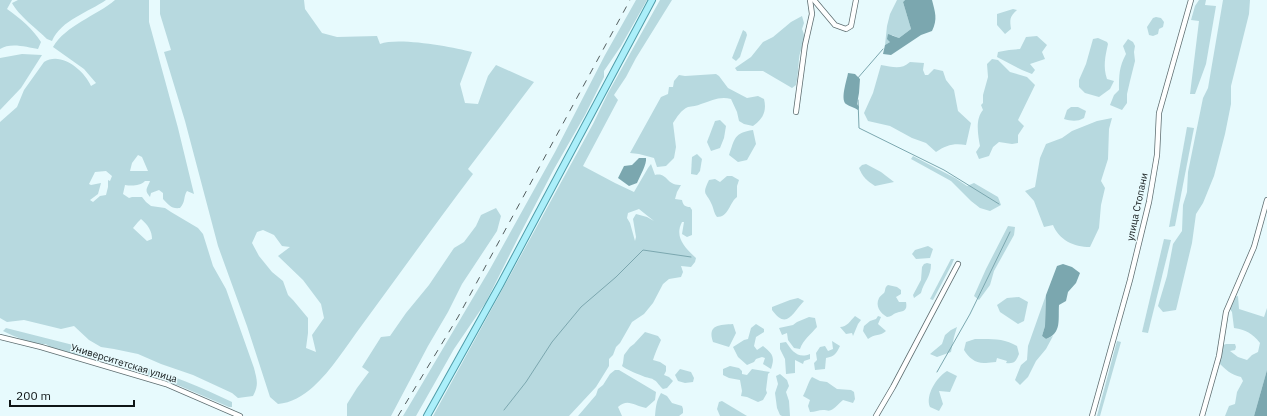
<svg xmlns="http://www.w3.org/2000/svg" width="1267" height="416" viewBox="0 0 1267 416" font-family="'IBM Plex Sans',sans-serif">
	<rect width="100%" height="100%" fill="#e7fafd"/>
	<g fill="#b7d9df" fill-rule="evenodd">
		<path d="M0 0H12L7 9C20 18 33 29 41 42L38 49C27 47 10 42 0 49Z"/>
		<path d="M18 0H106C89 12 61 20 52 41L47 39C38 30 18 15 12 3Z"/>
		<path d="M115 0H149V22L178 128 194 194 187 191C183 197 186 201 180 208 171 209 169 205 163 199V193L159 190 151 193 150 197C144 190 147 189 150 181H145C140 186 132 186 125 185L123 194 129 198 132 197H142L146 202 151 206 165 208 171 212 198 228 203 234 213 266 226 289 254 368C257 380 259 385 253 396L238 398 232 393 193 375 161 364 138 354 114 349 101 347 89 340 74 326 61 329 24 320 7 322 0 318V122L17 107 24 90 44 62C61 51 84 70 91 86L96 83 84 69 53 47C66 25 96 16 115 0ZM138 155 142 157 148 171H130L132 163ZM106 171 112 176 110 181 108 180V187L106 195 100 196 93 202 90 200 98 194 101 183 91 185 89 184 95 172ZM141 219C148 225 152 231 152 239L147 241 133 228 138 222Z"/>
		<path d="M160 0H304L305 9 322 33 337 37 377 36 380 44C399 37 452 47 472 52L460 84 465 103 478 104 488 76 496 65 534 82 468 169 473 174C435 224 399 275 362 325 347 345 331 371 313 387 303 396 291 403 278 404L270 397 247 326 218 246 185 121 164 52 171 50 160 14ZM263 230 274 235 282 246 290 247 278 256 303 280 321 304 324 318 312 335 316 352 306 348 308 333V318L293 300 288 295 283 281 272 272 259 256 252 243 257 232Z"/>
		<path d="M636 0H647L621 46 604 71V77L585 115 554 169 519 236 486 302 454 349 416 416H403L490 269 555 152 605 55Z"/>
		<path d="M660 0H672L636 58 626 77 614 95 618 100 583 166 615 183 634 192 648 168 651 164 655 175C668 172 666 186 681 185L677 192 675 199 682 200C683 205 685 207 690 207L692 210V235L687 237 682 234 684 222H682C674 237 685 248 696 258L695 262 691 267 681 266 683 272 681 277 669 279 663 284 653 303 644 314 632 322 620 343 616 347 613 355 609 359V366L596 387 569 416H433L593 124 608 93ZM639 209 654 221 647 217 636 214 633 219 636 237 635 241 630 223 627 218 628 213Z"/>
		<path d="M897 0H905L903 2 911 29 899 38 892 35 890 42 885 45 887 26 890 14Z"/>
		<path d="M1199 0H1206L1205 5 1216 6 1206 64 1195 94H1190L1199 21 1191 20 1195 6Z"/>
		<path d="M1223 0H1250L1249 14 1231 86V104L1225 134 1214 176 1203 203 1196 214 1192 243 1176 310 1163 312 1158 306 1167 276 1173 244 1182 231 1183 205 1187 192 1188 172 1203 98 1208 88Z"/>
		<path d="M1013 9 1017 10C1009 17 1010 20 1011 29L1005 34 997 25V14Z"/>
		<path d="M802 16 804 23 802 29C808 42 800 47 799 59 798 68 798 76 796 85L792 88 763 71H737L735 68 751 57 763 42 773 37 791 22Z"/>
		<path d="M1156 17 1161 18 1164 22 1163 27 1159 29 1158 34 1153 36 1149 35 1147 27 1153 18Z"/>
		<path d="M743 30 746 32 747 35 740 57 736 61 732 58Z"/>
		<path d="M1037 36 1047 45 1042 52 1045 59 1030 64 1035 70 1032 74 1022 70 997 57 998 52 1009 50 1020 49 1026 37Z"/>
		<path d="M1098 38 1107 42 1108 44C1105 57 1103 67 1107 79L1114 81 1110 89 1099 97 1085 93 1079 87V80L1086 64 1093 39Z"/>
		<path d="M1128 39 1133 42 1135 46 1134 52 1135 61 1130 81 1127 94V103L1122 110 1110 105 1114 95 1119 90C1119 75 1119 67 1126 54L1123 46Z"/>
		<path d="M22 54 42 55 21 88 0 110V58Z"/>
		<path d="M992 59 998 60 1010 72 1027 77 1035 85 1018 120 1024 126 1018 135V143L1012 144 999 142 993 147 989 156 979 159 976 152 980 146C978 135 975 119 983 110L981 105 983 103V95L988 77 987 64Z"/>
		<path d="M910 62 924 63 923 70 925 75H928L934 69 943 71 946 80 954 90 958 111 971 123 966 145C954 143 946 145 936 152L926 143 912 138 890 126 868 121 864 113 873 93 881 65C893 67 901 70 910 62Z"/>
		<path d="M716 74 719 76 728 88 747 98 758 96 764 99C767 111 763 119 753 126L744 124 739 121 737 112 731 99C719 96 712 101 701 104 697 106 692 106 688 107 681 110 677 117 673 123L676 147 674 158 666 166 657 167 654 158 639 154 630 153 661 97 668 94 669 87H673L674 81 679 75 685 76Z"/>
		<path d="M1071 107H1078L1086 111 1084 118C1077 122 1071 121 1064 119L1067 110Z"/>
		<path d="M1112 118 1109 129 1108 159 1101 181 1105 188 1101 205 1099 228 1090 247C1074 247 1059 240 1053 225L1044 227 1034 201 1025 191 1035 187 1040 158 1046 144 1062 138 1072 131 1097 121Z"/>
		<path d="M720 120 726 126 724 138 720 148 711 151 707 142 715 121Z"/>
		<path d="M1187 127 1194 128 1175 226 1169 227Z"/>
		<path d="M753 130 756 144 747 160 738 162 729 155C735 138 734 133 753 130Z"/>
		<path d="M697 154 702 159 700 171 697 175 691 174 692 157Z"/>
		<path d="M913 156 955 178 967 186 974 183 998 197 1001 205 990 211 980 208 971 201 951 181 911 159Z"/>
		<path d="M866 164 881 172 894 182 875 186C867 181 862 176 859 168L862 165Z"/>
		<path d="M727 176H732L739 180 737 186V197C729 203 729 217 717 217 714 213 714 210 712 205 707 192 701 196 709 180L715 179 720 182Z"/>
		<path d="M496 208 501 216 497 231 462 284 448 312 428 346 391 416H347V404L357 388 369 372 362 367 381 337 390 336 406 313 429 285 454 248 464 242 476 226 481 215Z"/>
		<path d="M1008 226 1015 227 1014 235 994 271 990 285 979 300 974 296 986 269Z"/>
		<path d="M1164 239 1171 240 1148 333 1142 332Z"/>
		<path d="M928 246 933 249 930 258 916 259 912 254 915 250Z"/>
		<path d="M951 259H954L952 264 933 300 930 299Z"/>
		<path d="M927 263 931 264C931 277 924 281 921 293L914 298 913 295 921 280 922 267 924 264Z"/>
		<path d="M888 285 897 287 901 290V294L896 297 899 302H906C908 312 902 311 896 313 893 314 891 317 887 317 880 313 875 306 879 298 880 296 882 295 884 293 886 290 884 288 888 285Z"/>
		<path d="M1046 295 1045 326 1042 336 1046 339 1053 336 1046 349 1036 361 1028 377 1020 385 1015 380 1021 365 1027 360 1028 346Z"/>
		<path d="M1238 296 1239 309 1264 317 1267 308V370L1254 416H1225L1229 406 1235 404 1237 392 1243 381 1241 377C1231 375 1225 369 1218 362L1221 346 1226 344H1235L1236 347 1235 350 1230 351 1238 357 1247 360 1252 355 1258 352 1260 343C1252 333 1246 330 1234 328L1232 312 1229 308 1233 297Z"/>
		<path d="M1019 297 1028 302 1024 321 1018 324 1000 312 997 305 1007 298Z"/>
		<path d="M798 298 804 301C793 312 787 331 772 310V307L790 300Z"/>
		<path d="M855 316 861 320 858 324 853 336 852 333 846 334 840 327C847 327 850 321 855 316Z"/>
		<path d="M878 316 881 317 878 324 886 331C881 336 874 334 868 339L863 331 864 326 870 321 876 319Z"/>
		<path d="M809 317 815 318 817 327C811 334 803 340 800 349L794 348 788 340 787 333 782 335 779 328 793 325 797 322Z"/>
		<path d="M733 324 736 333 729 347 713 342C707 324 720 325 733 324Z"/>
		<path d="M756 324 764 329V332L756 337 754 346 757 350 763 346C773 354 775 357 771 369L763 364 765 358 762 357 756 359 754 362 747 365 738 357 733 347 744 340 748 339 751 328Z"/>
		<path d="M957 327 954 337 951 352 937 357 930 354 942 344 945 335 951 330Z"/>
		<path d="M6 328 81 347 86 350 87 354 86 358 50 347 46 344C32 345 16 337 3 331Z"/>
		<path d="M645 332 658 336 661 340C658 347 655 353 653 360L660 362 666 366V371L664 375 669 377 673 381 667 388 663 389C659 386 658 382 654 380 652 378 648 378 645 377 640 375 625 369 622 366L623 363 624 355 630 347 634 344Z"/>
		<path d="M975 339C990 339 1004 338 1017 346L1019 354C1016 361 1015 364 1006 363L1007 361 997 358 996 362C992 362 989 363 986 363 976 364 969 358 964 350L966 342Z"/>
		<path d="M832 341 840 346C836 354 835 356 826 358L825 369 815 370 814 363 817 360 816 353 820 347 825 346 828 351 833 349Z"/>
		<path d="M1117 341 1121 342 1100 416H1097Z"/>
		<path d="M786 342C792 351 798 359 810 354V359L804 361 803 364 795 360V373L786 374 785 359 780 349V343Z"/>
		<path d="M139 366C171 374 202 388 232 402V407H229L180 386 135 370Z"/>
		<path d="M730 366 739 368 742 371V374L747 375 752 369 770 372 768 374 766 390 767 393 763 400 758 402 747 397 741 396 742 391 740 380 729 378 723 375V369Z"/>
		<path d="M680 369 691 372 694 378 693 382 685 383 678 381 675 375Z"/>
		<path d="M615 370H619L656 392 655 400 646 408C634 406 628 398 618 407L622 416H578L596 395 598 389 603 385 610 374Z"/>
		<path d="M947 371 957 376 950 392 939 391 943 404 939 411 930 407C925 395 937 377 947 371Z"/>
		<path d="M780 374 787 380 789 386 786 392 789 401 790 416H782L780 415 777 408 775 393 778 384 776 376Z"/>
		<path d="M812 377 820 381 827 382 837 389 851 390 854 392 855 399 853 403 843 400C839 403 836 407 833 409 829 412 827 410 823 410 819 410 815 412 810 412L808 406 810 400 803 396C806 391 809 380 812 377Z"/>
		<path d="M661 393 667 396 672 403 682 406 683 409V413L679 416H655C656 406 656 402 661 393Z"/>
		<path d="M722 401 747 416H720L717 409 719 402Z"/>
	</g>
	<g fill="#7ba7af">
		<path d="M905 0H932C935 12 938 19 932 31L921 35 891 55 883 54 885 45 890 42 887 39 888 34 899 38 911 29 903 2Z"/>
		<path d="M848 73 855 74 860 79 859 93 857 104 859 107 858 110C854 107 850 107 846 104 840 99 847 80 848 73Z"/>
		<path d="M639 158H646C647 164 640 176 637 183L629 186 618 178 624 166 632 165Z"/>
		<path d="M1063 264 1072 267 1080 273 1076 283 1068 292 1066 301 1059 305C1058 320 1062 333 1046 339L1042 336 1045 326 1046 295 1057 266Z"/>
		<path d="M1267 370V416H1254Z"/>
	</g>
	<g fill="none" stroke-linecap="round" stroke-linejoin="round">
		<g stroke="#7ba7af" stroke-width="1">
			<path d="M857 79 883 49"/>
			<path d="M858 100 859 128 944 170 999 204"/>
			<path d="M937 372 970 314 1010 232"/>
			<path d="M504 410 526 382 552 342 581 307 616 277 643 250 691 257"/>
		</g>
		<g stroke="#5e6e71" stroke-width="6">
			<g id="minor">
				<path d="M814 0 835 25 846 29 851 26 856 0"/>
				<path d="M796 112 805 45 812 14 810 0"/>
				<path d="M0 337 41 347 166 384 240 416"/>
				<path d="M876 416 893 387 958 264"/>
				<path d="M1092 416 1130 280 1149 202 1157 155 1159 113 1191 0"/>
				<path d="M1202 416 1219 356 1226 312 1254 247 1267 200"/>
			</g>
		</g>
		<g stroke="#509ca8" stroke-width="8">
			<path id="major" d="M427 416 500 285 652 0"/>
		</g>
		<use href="#minor" stroke="#fff" stroke-width="4.5"/>
		<use href="#major" stroke="#abeffa" stroke-width="6"/>
		<path stroke="#545e5f" stroke-width="1" stroke-dasharray="7 7" stroke-linecap="butt" d="M398 416 458 317 630 0"/>
	</g>
	<g text-anchor="middle" dominant-baseline="central" stroke-width="3" stroke-linejoin="round" paint-order="stroke">
		<g font-size="10" fill="#0f1516" stroke="#e7fafd">
			<text transform="translate(1137 207) rotate(-78)">улица Стопани</text>
			<text transform="translate(124 363) rotate(17)">Университетская улица</text>
		</g>
	</g>
	<path d="M10 400v6h124v-6" fill="none" stroke="#0f1516" stroke-width="2"/>
	<text x="16" y="400" font-size="12" fill="#0f1516" stroke="#e7fafd" stroke-width="3" paint-order="stroke">200 m</text>
</svg>
